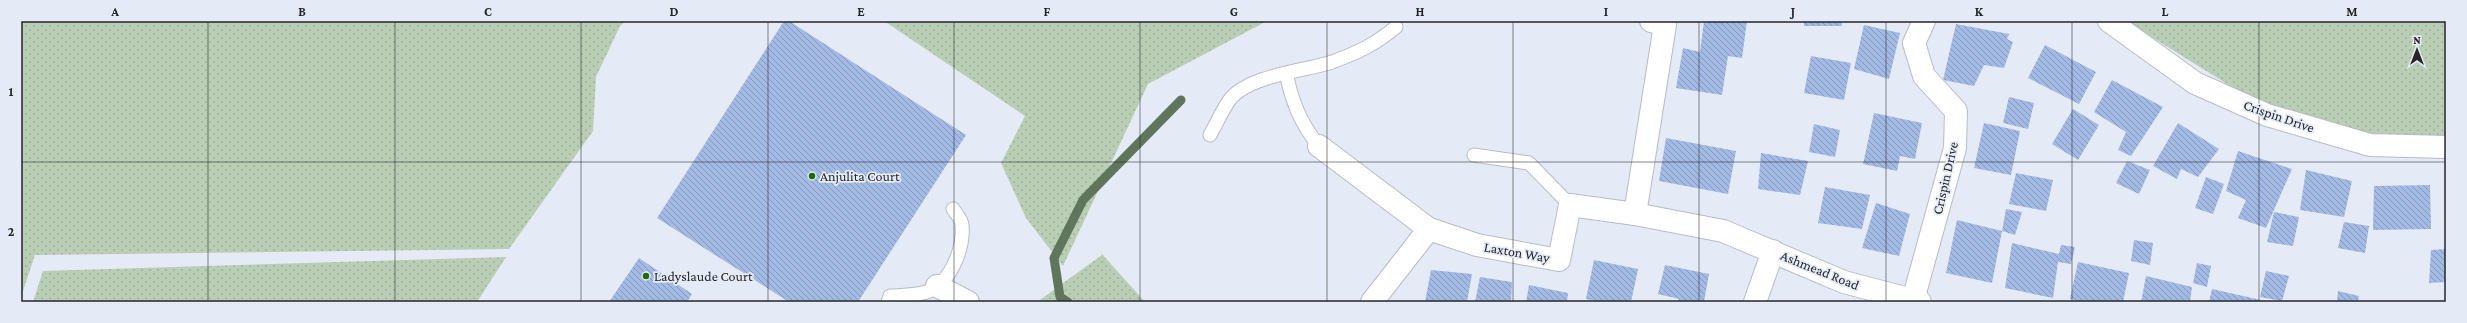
<svg xmlns="http://www.w3.org/2000/svg" width="2467" height="323" viewBox="0 0 2467 323" font-family="'Crimson Pro',serif">
	<defs>
		<pattern id="grass-dots" width="8" height="8" patternUnits="userSpaceOnUse"><rect width="8" height="8" fill="#b9ceb4"/><path d="M2 2h.1M6 6h.1" fill="none" stroke="#9fb19b" stroke-width="1.8" stroke-linecap="round"/></pattern>
		<pattern id="building-back-hatch" width="6" height="6" patternUnits="userSpaceOnUse"><rect width="6" height="6" fill="#a3bae5"/><path d="M-1 5l2 2M0 0l6 6M5-1l2 2" fill="none" stroke="#8597ba"/></pattern>
	</defs>
	<rect width="100%" height="100%" fill="#e5ebf6"/>
	<g fill="url(#grass-dots)">
		<path d="M21 21H626L620 26 596 77 593 131 509 249 35 255 21 297Z"/>
		<path d="M884 21H1267L1148 84 1063 266 1026 218 1001 163 1025 116Z"/>
		<path d="M2126 21H2446V140L2369 134 2269 110Z"/>
		<path d="M1102 254 1145 302H1037L1102 255Z"/>
		<path d="M506 257 477 302H33L43 271Z"/>
	</g>
	<g fill="none" stroke-linecap="round" stroke-linejoin="round">
		<path stroke="#5f765c" stroke-width="9" d="M1068 302 1060 297 1054 258 1083 200 1181 100"/>
	</g>
	<g fill="url(#building-back-hatch)">
		<path d="M784 21H789L966 135 858 302H789L657 218Z"/>
		<path d="M1704 21H1747L1742 58 1728 56 1722 95 1676 88 1683 48 1700 52Z"/>
		<path d="M1804 21H1841L1842 26H1804Z"/>
		<path d="M1956 24 2009 34 2007 39 2013 42 2004 68 1984 65 1974 86 1943 80Z"/>
		<path d="M1864 25 1900 33 1889 79 1854 69Z"/>
		<path d="M2045 45 2096 72 2079 104 2028 78Z"/>
		<path d="M1811 56 1851 63 1844 100 1804 93Z"/>
		<path d="M2112 80 2163 107 2131 156 2118 150 2126 132 2094 112Z"/>
		<path d="M2009 97 2034 103 2028 129 2003 123Z"/>
		<path d="M2073 109 2099 125 2078 160 2052 144Z"/>
		<path d="M1874 113 1922 123 1915 159 1900 156 1897 171 1863 164Z"/>
		<path d="M1984 123 2020 131 2011 175 1974 168Z"/>
		<path d="M2178 123 2219 149 2198 177 2181 169 2177 179 2153 166Z"/>
		<path d="M1814 124 1840 130 1835 157 1809 152Z"/>
		<path d="M1666 138 1736 151 1728 194 1659 181Z"/>
		<path d="M2238 151 2292 169 2266 228 2238 218 2246 200 2226 191Z"/>
		<path d="M1761 153 1808 161 1800 195 1758 189Z"/>
		<path d="M2127 161 2150 170 2139 194 2116 183Z"/>
		<path d="M2306 170 2352 181 2344 217 2300 210Z"/>
		<path d="M2016 173 2053 180 2046 211 2009 204Z"/>
		<path d="M2206 177 2224 184 2213 214 2195 208Z"/>
		<path d="M2430 185 2431 229 2373 230 2374 186Z"/>
		<path d="M1825 187 1870 195 1862 229 1818 223Z"/>
		<path d="M1876 203 1910 214 1899 256 1862 248Z"/>
		<path d="M2006 209 2022 212 2015 235 2002 231Z"/>
		<path d="M2274 212 2299 217 2293 246 2267 242Z"/>
		<path d="M1957 220 2002 231 1992 283 1946 273Z"/>
		<path d="M2344 222 2369 226 2365 253 2338 248Z"/>
		<path d="M2134 240 2153 243 2150 265 2131 261Z"/>
		<path d="M2012 243 2059 254 2061 245 2075 247 2071 264 2058 262 2053 298 2005 288Z"/>
		<path d="M2446 249V282L2429 283 2431 250Z"/>
		<path d="M639 258 692 294 687 302H609Z"/>
		<path d="M1594 260 1638 269 1631 302H1601L1586 299Z"/>
		<path d="M2078 262 2129 273 2123 302H2083L2070 299Z"/>
		<path d="M2197 263 2211 266 2207 287 2193 283Z"/>
		<path d="M1665 265 1709 274 1704 302H1678L1679 299 1658 294Z"/>
		<path d="M1431 270 1472 274 1467 302H1425Z"/>
		<path d="M2266 271 2289 276 2282 301 2260 297Z"/>
		<path d="M2146 276 2192 287 2190 302H2141Z"/>
		<path d="M1480 277 1512 282 1511 302H1475Z"/>
		<path d="M1529 285 1568 293 1567 302H1526Z"/>
		<path d="M2212 289 2261 300V302H2209Z"/>
		<path d="M2338 291 2359 296 2358 302H2337Z"/>
	</g>
	<g fill="none" stroke-linecap="round" stroke-linejoin="round">
		<g stroke="#b6bcc7" stroke-width="15">
			<g id="lane">
				<path d="M1286 73C1292 101 1300 123 1319 146"/>
				<path d="M1210 135C1217 123 1223 108 1231 98 1251 75 1305 71 1332 62 1359 52 1374 45 1396 27"/>
				<path d="M1474 155 1529 163 1570 205"/>
				<path d="M888 302 890 296C906 295 925 296 938 286 954 272 964 246 962 225 962 220 956 213 953 209"/>
			</g>
		</g>
		<g stroke="#b6bcc7" stroke-width="24">
			<g id="street">
				<path d="M2109 21 2195 83 2267 115 2370 145 2446 147"/>
				<path d="M1319 146 1429 229 1477 245 1559 260 1570 205 1635 214 1723 231 1844 282 1920 302"/>
				<path d="M1635 214 1665 25 1651 21"/>
				<path d="M937 286 968 302"/>
				<path d="M1913 300 1955 148 1956 111 1924 76 1914 43 1924 21"/>
				<path d="M1372 302 1429 229"/>
				<path d="M1755 302 1773 251"/>
			</g>
		</g>
		<use href="#lane" stroke="#fff" stroke-width="13"/>
		<use href="#street" stroke="#fff" stroke-width="22"/>
	</g>
	<path fill="none" stroke="#24262a" stroke-width="1" stroke-opacity="0.55" d="M208 21V302M395 21V302M581 21V302M768 21V302M954 21V302M1140 21V302M1327 21V302M1513 21V302M1699 21V302M1886 21V302M2072 21V302M2259 21V302M21 162H2446"/>
	<g fill="#216a05" stroke="#e5ebf6" stroke-width="1.5">
		<circle cx="812" cy="176" r="4"/>
		<circle cx="646" cy="276" r="4"/>
	</g>
	<g text-anchor="middle" dominant-baseline="central" stroke-width="3.5" stroke-linejoin="round" paint-order="stroke">
		<g font-size="14" fill="#24262a" stroke="#e5ebf6">
			<text transform="translate(2279 116) rotate(19)">Crispin Drive</text>
			<text transform="translate(1945 178) rotate(-77)">Crispin Drive</text>
			<text transform="translate(1517 252) rotate(10)">Laxton Way</text>
			<text transform="translate(1820 270) rotate(22)">Ashmead Road</text>
		</g>
		<g font-size="14" fill="#24262a" stroke="#e5ebf6" text-anchor="start">
			<text x="820" y="176">Anjulita Court</text>
			<text x="654" y="276">Ladyslaude Court</text>
		</g>
	</g>
	<rect width="2467" height="323" fill="none" stroke="#e5ebf6" stroke-width="44"/>
	<g transform="translate(2417 50)" stroke="#e5ebf6" stroke-width="3" paint-order="stroke">
	<path d="M0-3L7 15L0 10L-7 15Z" fill="#24262a"/>
	<text y="-6" font-size="11" font-weight="bold" text-anchor="middle" fill="#24262a">N</text>
	</g>
	<rect x="22" y="22" width="2423" height="279" fill="none" stroke="#24262a" stroke-width="1.5"/>
	<g font-size="13" text-anchor="middle" font-weight="bold" fill="#24262a">
		<text x="115" y="16">A</text>
		<text x="302" y="16">B</text>
		<text x="488" y="16">C</text>
		<text x="674" y="16">D</text>
		<text x="861" y="16">E</text>
		<text x="1047" y="16">F</text>
		<text x="1234" y="16">G</text>
		<text x="1420" y="16">H</text>
		<text x="1606" y="16">I</text>
		<text x="1793" y="16">J</text>
		<text x="1979" y="16">K</text>
		<text x="2165" y="16">L</text>
		<text x="2352" y="16">M</text>
		<text x="11" y="96">1</text>
		<text x="11" y="236">2</text>
	</g>
</svg>
